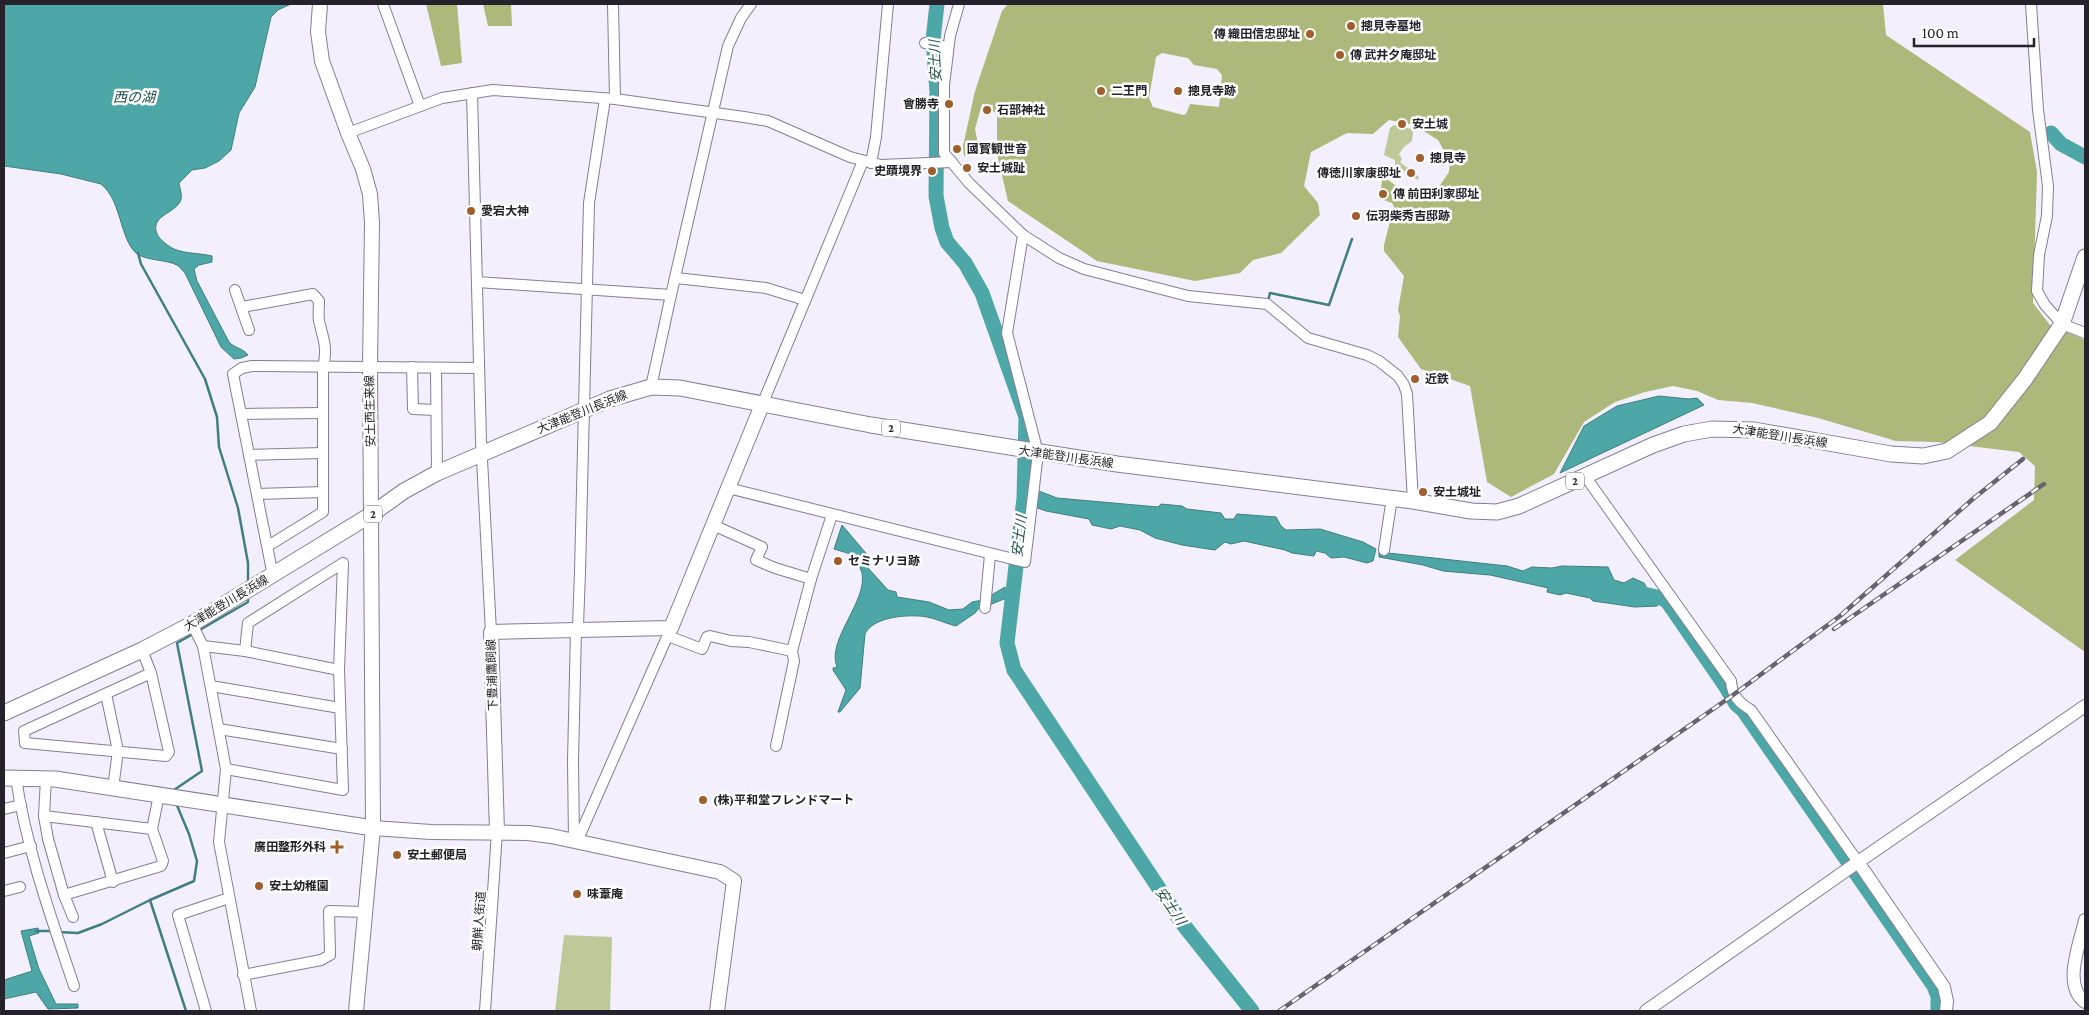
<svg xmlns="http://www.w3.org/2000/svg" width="2089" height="1015" viewBox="0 0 2089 1015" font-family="'Crimson Pro','Noto Sans JP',serif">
	<rect width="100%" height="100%" fill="#f3effd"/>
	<g fill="#bec999">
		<path d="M1394 125 1412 129 1413 133 1412 141 1404 147 1399 154 1402 159 1400 162 1419 177 1418 180 1395 165V160L1384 155 1390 128Z"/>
		<path d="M564 935 612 937 610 1011H555Z"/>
	</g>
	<g fill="#acb97a" fill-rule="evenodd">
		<path d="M426 4H457L462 63 441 66Z"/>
		<path d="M483 4H511L512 26H488Z"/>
		<path d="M1008 4H1883L1886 35 2030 132 2037 172 2033 303 2050 325 2085 340V652L1955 560 2034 500 2035 466 2019 452 1936 442 1896 441 1818 418 1752 403 1718 400 1697 391 1673 386 1645 392 1615 402 1584 422 1554 474 1511 497 1487 482 1470 386 1421 369 1398 337 1400 316 1398 310 1404 276 1384 251V245L1394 206 1392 203 1381 199 1380 197 1382 180 1385 178 1388 180 1415 199 1432 197 1449 172 1450 161 1438 140 1414 125 1389 120 1373 134 1347 133 1311 152 1304 186 1318 203 1320 215 1281 253 1253 260 1240 273 1195 281 1097 261 1008 201 997 154V113L992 111 993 105 982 104 975 129 980 154 964 156 963 146 975 91 1002 11ZM1162 53 1188 58 1194 65 1217 69 1222 75 1219 107 1190 104 1186 114 1183 115 1153 107 1149 98 1156 57Z"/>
	</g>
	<g fill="#4ca7a6" stroke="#407f81">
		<path d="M4 4H291L278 10 271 17 255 87 239 113 231 150 219 161 205 168 192 170 179 183C180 189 183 196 180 202 173 214 150 216 157 234 160 240 168 246 174 249 186 254 200 253 212 256V262L199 265 194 269 197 281 229 342C234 348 243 348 248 355L241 358 234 359 221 347 185 273C183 271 180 267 177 265 165 259 146 261 136 253 119 237 122 201 101 184L61 174 4 166Z"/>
		<path d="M1659 396 1689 399 1697 398 1704 405 1560 473 1584 426 1617 406Z"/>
		<path d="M1031 488 1057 498 1158 507 1161 504 1182 506 1187 509 1221 513 1225 519H1234L1237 514 1276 517 1281 526 1286 530 1320 529 1363 542 1376 549 1373 561 1367 563 1344 557 1331 558 1325 553 1316 551 1314 556 1292 553 1285 550 1244 541 1231 544 1225 542 1215 550 1182 545 1155 538 1140 530 1120 526 1111 529 1092 525 1089 519 1046 511 1029 505Z"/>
		<path d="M842 525 870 558 868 568 888 590 896 592 897 597 929 602 949 610 963 609 972 602 983 600 1005 587 1006 601 1004 599 987 606 980 607 975 613 956 626C944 623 931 616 918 616 902 615 872 618 865 634L860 688 840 712H838L846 690 833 670V668L837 667C826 640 868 601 862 573 860 567 856 560 854 555L834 549Z"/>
		<path d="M1379 552 1507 566 1523 571 1532 567 1552 568 1562 566 1608 567 1614 580 1624 583 1633 578 1644 583 1649 592 1663 600 1657 606 1635 607 1593 601 1590 598 1566 593 1560 595 1547 592 1548 588 1490 575 1443 571 1423 565 1379 557Z"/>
		<path d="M38 928 39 933 29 936 39 969 56 1004H78V1008L48 1009 36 992 4 999V980L32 971 21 931Z"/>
	</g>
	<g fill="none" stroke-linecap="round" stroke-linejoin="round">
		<g stroke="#407f81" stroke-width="2.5">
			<path d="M138 253 141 264 205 379 217 417 219 447 238 508 248 563V584"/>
			<path d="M1268 301 1270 293 1329 305 1352 239"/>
			<path d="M198 631 248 602V597"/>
			<path d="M171 792 202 771 177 643 193 634"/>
			<path d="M150 900 186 1011"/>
			<path d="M36 931H52"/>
			<path d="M58 932 78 933 102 924 150 900 194 881 197 861 189 834 176 803"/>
		</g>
		<g stroke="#4ca7a6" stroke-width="15">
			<path d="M937 4 933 40 937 92 936 196 942 228 947 242 965 263 982 293 1026 417 1024 498 1007 643 1014 670 1182 923 1252 1011"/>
			<path d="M2051 133 2061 144 2085 157"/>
			<path d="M1635 592 1661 598 1667 601 1724 684 1736 704 1743 710 1934 986 1938 996V1011"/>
		</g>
		<g stroke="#847e94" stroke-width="12">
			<g id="minor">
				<path d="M383 4 420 106"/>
				<path d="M613 4 615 99"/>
				<path d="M959 4 950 36 944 85V153L969 183 1023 235 1059 258 1084 269 1188 296 1267 304 1308 338 1367 355 1379 361 1398 376 1404 385 1407 394 1413 501"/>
				<path d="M2031 4 2038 110 2048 186 2047 216 2039 255 2037 291 2045 305 2062 324 2085 333"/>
				<path d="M925 43 948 47"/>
				<path d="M472 93 481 440 491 632"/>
				<path d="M348 133 442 98 493 90 615 99 744 117 768 121 850 157 881 165 952 162"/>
				<path d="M871 163 876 137 888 4"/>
				<path d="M676 278 766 288 805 300"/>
				<path d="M477 282 671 295 728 46 741 18 751 4"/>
				<path d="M235 290 249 330"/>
				<path d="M242 307 313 294 319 301C319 307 318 315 319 321 323 338 328 348 323 367V512L268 546"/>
				<path d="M412 367 413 409 436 410"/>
				<path d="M436 368 437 473"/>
				<path d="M651 387 671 295"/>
				<path d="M762 405 863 161"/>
				<path d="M241 414 323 413"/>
				<path d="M249 455 323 453"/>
				<path d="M1585 476 1731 681C1732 696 1739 703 1751 710L1858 862"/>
				<path d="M728 488 1025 562 1038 453 1007 333 1023 235"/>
				<path d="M257 494 323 492"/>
				<path d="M713 525 762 547 756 560 775 568 811 579"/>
				<path d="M1384 550 1392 498"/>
				<path d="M273 576 233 374 242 368 252 366 479 368"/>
				<path d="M985 608 990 555"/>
				<path d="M192 624 203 646 226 769 219 842 251 1011"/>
				<path d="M668 636 702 649 707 637 710 636 731 641 749 642 792 651"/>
				<path d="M203 646 245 651 339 670"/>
				<path d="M142 650 151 673 169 752 166 756 25 743 24 731 151 673"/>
				<path d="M211 686 340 708"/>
				<path d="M106 694 118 751 113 788"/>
				<path d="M219 729 342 749"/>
				<path d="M776 746 794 661 792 651 811 579 832 515"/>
				<path d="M226 769 343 790 339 670 343 563 248 623 245 651"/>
				<path d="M16 778C26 848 52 920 74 986"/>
				<path d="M46 779 44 816 48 839 64 895 161 866 163 861 152 829 159 795"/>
				<path d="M4 809 21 805"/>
				<path d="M44 816 152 829"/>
				<path d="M96 822 113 882"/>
				<path d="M574 841 573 761 576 630 578 626 580 572 589 203 605 99"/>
				<path d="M574 841 579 837 671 628"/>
				<path d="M4 853 31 846"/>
				<path d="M4 891 20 887"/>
				<path d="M64 895 73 917"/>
				<path d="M243 975 321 960 330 955 329 911 366 912"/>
				<path d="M206 1011 178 915 229 898"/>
				<path d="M485 1011 497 832"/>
			</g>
		</g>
		<g stroke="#847e94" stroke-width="14">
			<g id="tertiary">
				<path d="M2085 920C2080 943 2062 986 2085 1002"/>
				<path d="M1646 1011 1858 862"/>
				<path d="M1946 1011 1947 1001 1944 987 1858 862 2085 706"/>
			</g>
		</g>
		<g stroke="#847e94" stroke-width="16">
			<g id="secondary">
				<path d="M320 4 318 32 322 61 348 133 363 169 370 194 372 223 370 367 373 828 356 1011"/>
				<path d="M373 828 431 832 528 833 551 836 720 872 734 881 717 1011"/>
				<path d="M497 832 491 632 671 628 762 405"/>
			</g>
		</g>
		<g stroke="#847e94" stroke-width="17">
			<g id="primary">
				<path d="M4 713 142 650 192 624 372 514 404 491 437 473 610 399 651 387 680 388 871 425 1117 464 1413 501 1471 511 1497 512 1519 506 1653 445 1684 434 1712 429 1754 430 1891 454 1923 456 1947 451 1990 423 2025 379 2062 324 2085 257"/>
				<path d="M4 778 55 779 373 828"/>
			</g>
		</g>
		<use href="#minor" stroke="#fff" stroke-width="10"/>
		<use href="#tertiary" stroke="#fff" stroke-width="12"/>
		<use href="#secondary" stroke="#fff" stroke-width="14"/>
		<use href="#primary" stroke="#fff" stroke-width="15"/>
		<g stroke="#67646f" stroke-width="4.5">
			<g id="rail">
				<path d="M1834 629 2044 484"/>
				<path d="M1279 1011 1729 698 1840 616 1974 498 2023 459"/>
			</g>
		</g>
		<use href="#rail" stroke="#fefefe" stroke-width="2.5" stroke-dasharray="8" stroke-linecap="butt"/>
	</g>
	<g fill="#a15e2d" stroke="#fefefe" stroke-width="2">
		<circle cx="1351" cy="26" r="5"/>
		<circle cx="1310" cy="34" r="5"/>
		<circle cx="1340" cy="55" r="5"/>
		<circle cx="1101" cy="91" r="5"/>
		<circle cx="1178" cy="91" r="5"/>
		<circle cx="949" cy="104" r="5"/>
		<circle cx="987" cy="110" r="5"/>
		<circle cx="1402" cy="124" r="5"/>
		<circle cx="957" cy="149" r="5"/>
		<circle cx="1420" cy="158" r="5"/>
		<circle cx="967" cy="168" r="5"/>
		<circle cx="932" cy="171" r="5"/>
		<circle cx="1411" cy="173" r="5"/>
		<circle cx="1383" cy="194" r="5"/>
		<circle cx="471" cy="211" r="5"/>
		<circle cx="1356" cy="216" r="5"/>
		<circle cx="1415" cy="379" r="5"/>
		<circle cx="1423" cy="492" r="5"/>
		<circle cx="838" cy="561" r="5"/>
		<circle cx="703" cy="800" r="5"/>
		<path d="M334.5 839.5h5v5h5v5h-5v5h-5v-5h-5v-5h5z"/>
		<circle cx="397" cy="855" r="5"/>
		<circle cx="259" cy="886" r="5"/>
		<circle cx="577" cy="894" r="5"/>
	</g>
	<g text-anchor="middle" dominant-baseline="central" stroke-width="5" stroke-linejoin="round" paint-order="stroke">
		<g fill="#fefefe" stroke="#66646a" stroke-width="1">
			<rect x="882" y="419.5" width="18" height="17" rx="4"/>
			<rect x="1566" y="472.5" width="18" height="17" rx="4"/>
			<rect x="364" y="505.5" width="18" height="17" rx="4"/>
		</g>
		<g font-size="11" font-weight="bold" fill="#25222b">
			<text x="891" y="428">2</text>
			<text x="1575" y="481">2</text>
			<text x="373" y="514">2</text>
		</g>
		<g font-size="12" font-weight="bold" fill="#25222b" stroke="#fefefe" text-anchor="start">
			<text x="1361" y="26">摠見寺墓地</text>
			<text x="1300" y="34" text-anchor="end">傳 織田信忠邸址</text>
			<text x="1350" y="55">傳 武井夕庵邸址</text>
			<text x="1111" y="91">二王門</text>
			<text x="1188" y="91">摠見寺跡</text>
			<text x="939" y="104" text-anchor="end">會勝寺</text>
			<text x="997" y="110">石部神社</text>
			<text x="1412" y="124">安土城</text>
			<text x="967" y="149">國寳観世音</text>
			<text x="1430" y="158">摠見寺</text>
			<text x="977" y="168">安土城趾</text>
			<text x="922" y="171" text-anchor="end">史蹟境界</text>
			<text x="1401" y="173" text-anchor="end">傳徳川家康邸址</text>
			<text x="1393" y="194">傳 前田利家邸址</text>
			<text x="481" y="211">愛宕大神</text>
			<text x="1366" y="216">伝羽柴秀吉邸跡</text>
			<text x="1425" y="379">近鉄</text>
			<text x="1433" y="492">安土城址</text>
			<text x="848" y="561">セミナリヨ跡</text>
			<text x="713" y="800">(株)平和堂フレンドマート</text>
			<text x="326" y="847" text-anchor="end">廣田整形外科</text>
			<text x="407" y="855">安土郵便局</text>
			<text x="269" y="886">安土幼稚園</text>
			<text x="587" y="894">味葦庵</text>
		</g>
		<g font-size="12" fill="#25222b" stroke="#fefefe">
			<text transform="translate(370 411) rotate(-91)">安土西生来線</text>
			<text transform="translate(582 412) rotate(-22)">大津能登川長浜線</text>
			<text transform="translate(1780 436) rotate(9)">大津能登川長浜線</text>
			<text transform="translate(1066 457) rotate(8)">大津能登川長浜線</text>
			<text transform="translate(226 603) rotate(-31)">大津能登川長浜線</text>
			<text transform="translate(492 675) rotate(-92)">下豊浦鷹飼線</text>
			<text transform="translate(479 921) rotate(-86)">朝鮮人街道</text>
		</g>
		<g font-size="14" font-style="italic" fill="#254f4f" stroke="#fefefe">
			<text transform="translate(935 61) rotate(-93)">安土川</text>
			<text x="134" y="97">西の湖</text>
			<text transform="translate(1019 536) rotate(-83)">安土川</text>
			<text transform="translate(1171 906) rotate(56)">安土川</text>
		</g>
	</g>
	<rect width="2089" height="1015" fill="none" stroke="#25222b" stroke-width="10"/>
	<path d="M1914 38v8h120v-8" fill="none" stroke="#25222b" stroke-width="2.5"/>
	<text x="1922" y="38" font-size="15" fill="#25222b" stroke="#fefefe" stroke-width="4" paint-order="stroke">100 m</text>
</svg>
